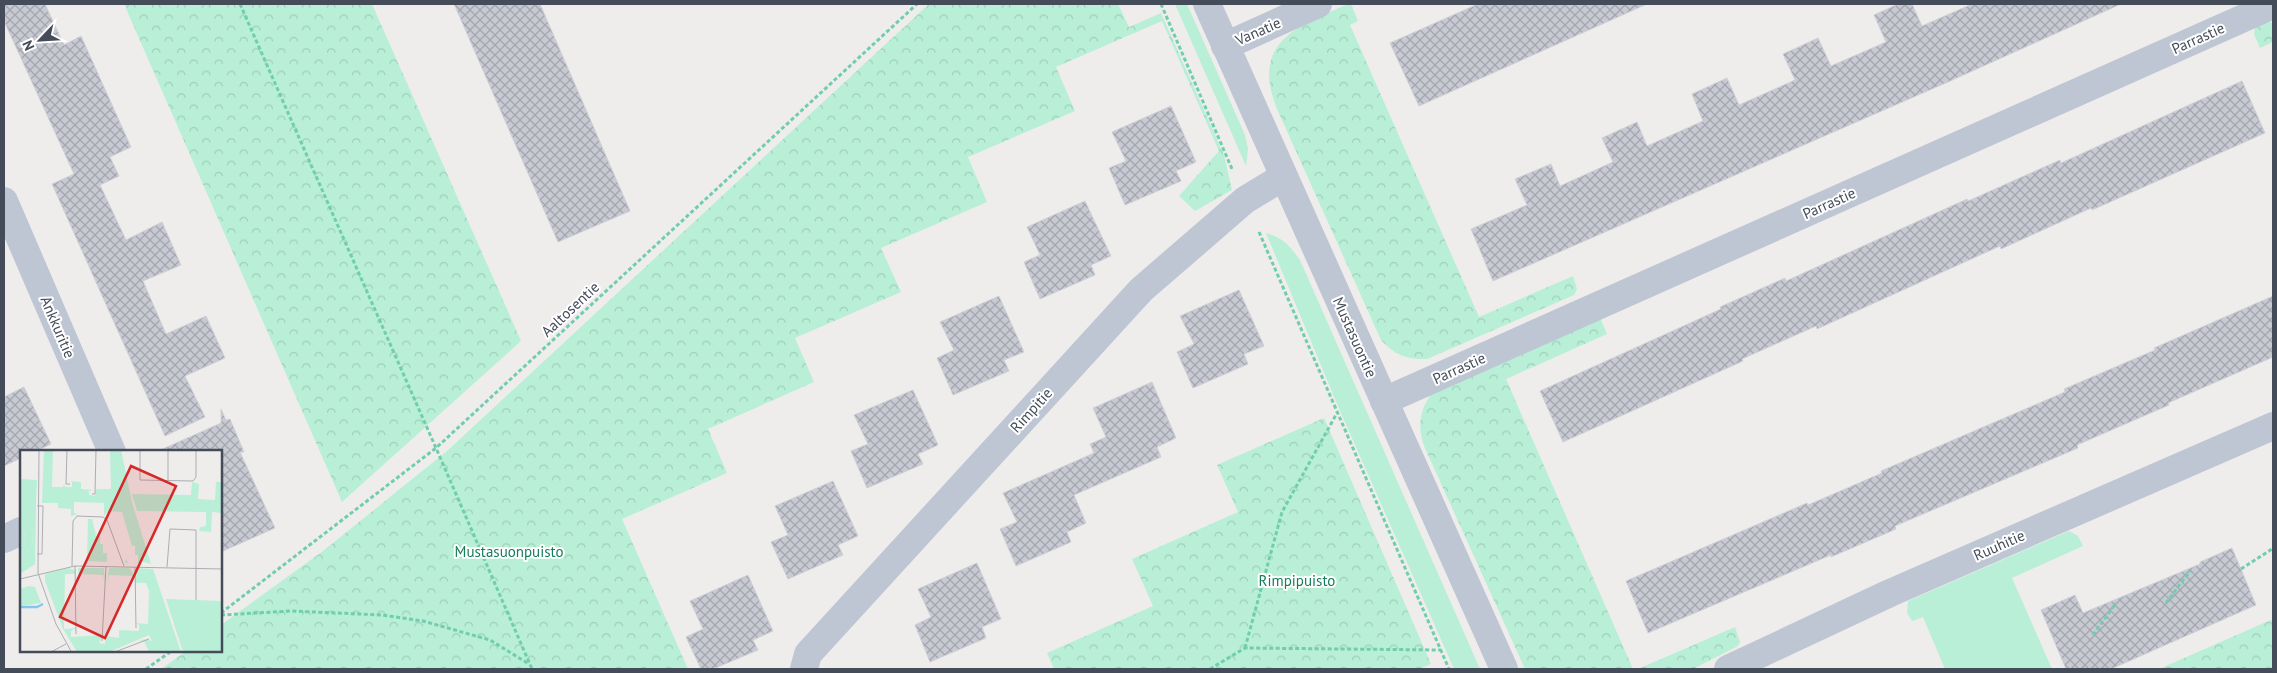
<svg xmlns="http://www.w3.org/2000/svg" width="2277" height="673" viewBox="0 0 2277 673" font-family="'PT Sans',sans-serif">
	<defs>
		<pattern id="park-crowns" width="20" height="18" patternUnits="userSpaceOnUse" patternTransform="scale(1.25)"><rect width="20" height="18" fill="#b8efd6"/><path d="M2 6a3 3 0 1 1 6 0M12 15a3 3 0 1 1 6 0" fill="none" stroke="#9fcfba"/></pattern>
		<pattern id="building-cross-hatch" width="8" height="8" patternUnits="userSpaceOnUse" patternTransform="scale(1.25)"><rect width="8" height="8" fill="#c8cad3"/><path d="M0 0l8 8M0 8l8-8" fill="none" stroke="#a4a6ae"/></pattern>
	</defs>
	<rect width="100%" height="100%" fill="#efedec"/>
	<g fill="#b8efd6">
		<path d="M1175 4H1187L1245 135 1248 149 1246 166Z"/>
		<path d="M1266 233C1283 238 1290 246 1300 260L1480 669H1454L1340 411Z"/>
		<path d="M2069 531 2078 536 2083 546 2012 578 2052 669H1945L1923 617 1912 621 1907 613 1908 601Z"/>
	</g>
	<g fill="url(#park-crowns)">
		<path d="M124 4H372L521 341 342 502Z"/>
		<path d="M929 4H1118L1129 27 1161 13 1224 155 1232 190 1195 211 1179 196 1219 151 1162 21 1056 67 1075 111 968 157 987 202 881 248 901 292 795 338 814 382 708 429 727 473 622 519 688 669H161L185 652H221V625L323 551 447 451Z"/>
		<path d="M1351 4 1358 21 1350 25 1479 317 1573 276 1577 289 1574 295 1427 359C1408 360 1394 355 1381 340L1277 109C1258 61 1274 37 1319 17 1329 13 1340 6 1351 4Z"/>
		<path d="M2269 22 2273 23V42L2260 48 2254 34 2255 27Z"/>
		<path d="M1593 317 1601 320 1607 334 1506 379 1633 669H1525L1424 446C1417 425 1420 408 1434 390Z"/>
		<path d="M1324 418 1431 664 1419 669H1054L1047 653 1153 606 1132 559 1238 512 1217 465Z"/>
		<path d="M2273 619V669H2159Z"/>
		<path d="M1735 627 1740 642 1738 646 1693 669H1638Z"/>
	</g>
	<g fill="url(#building-cross-hatch)" stroke="#d0d1d8">
		<path d="M4 4H45L64 45 81 36 131 147 110 157 119 176 100 185 126 240 162 222 181 265 143 281 166 334 206 316 225 358 185 376 205 417 165 436 52 184 74 174 4 21Z"/>
		<path d="M454 4H540L630 211 558 242Z"/>
		<path d="M1478 4H1647L1419 106 1390 43Z"/>
		<path d="M1898 4H1912L1922 26 1972 4H2121L1948 82 1493 281 1471 229 1527 205 1515 179 1551 164 1560 186 1613 162 1602 138 1637 122 1647 146 1703 121 1692 94 1727 78 1739 105 1795 80 1783 54 1818 38 1831 66 1886 42 1874 15Z"/>
		<path d="M2242 81 2265 133 2092 210 2091 208 2001 249 2000 246 1817 329 1816 326 1742 359 1743 361 1563 442 1540 391 1721 309 1720 307 1785 278 1786 281 1967 199 1968 201 2060 160 2061 163Z"/>
		<path d="M1171 106 1196 162 1176 171 1181 181 1125 205 1109 168 1126 161 1112 132Z"/>
		<path d="M1085 201 1111 256 1091 265 1095 275 1040 299 1024 262 1040 255 1027 227Z"/>
		<path d="M1239 290 1264 346 1244 354 1248 364 1193 388 1177 352 1194 344 1180 316Z"/>
		<path d="M999 296 1024 352 1004 360 1009 371 953 395 937 358 954 350 940 322Z"/>
		<path d="M2273 296V357L2168 403 2169 405 2077 445 2078 448 1895 526 1896 529 1831 557V555L1648 633 1626 581 1807 503 1808 505 1882 473 1881 471 2065 392 2064 389 2155 350 2154 348Z"/>
		<path d="M1152 382 1176 438 1157 447 1161 457 1074 495 1086 523 1067 532 1071 542 1016 566 1000 529 1017 522 1003 493 1094 453 1090 444 1106 437 1093 408Z"/>
		<path d="M24 387 51 444 34 452H21V458L4 466V397Z"/>
		<path d="M913 390 938 445 918 454 923 464 867 488 851 451 868 444 854 415Z"/>
		<path d="M221 409 226 420 230 419 244 452H240L275 528 221 552V452H156L221 423Z"/>
		<path d="M833 481 858 536 838 545 843 555 788 579 771 542 788 535 775 506Z"/>
		<path d="M2232 548 2256 605 2111 669H2066L2041 610 2075 595 2083 613 2200 564V562Z"/>
		<path d="M977 563 1001 619 982 627 986 638 930 662 915 625 931 617 918 589Z"/>
		<path d="M748 575 773 631 753 640 758 650 713 669H701L686 637 703 629 690 601Z"/>
	</g>
	<g fill="none" stroke-linecap="round" stroke-linejoin="round">
		<g stroke="#70ceaf" stroke-width="3" stroke-dasharray="4 2.5" stroke-linecap="butt">
			<path d="M240 4 436 448 532 669"/>
			<path d="M1161 4 1232 169"/>
			<path d="M1259 232 1449 669"/>
			<path d="M2241 569 2272 549"/>
			<path d="M2166 603 2190 571"/>
			<path d="M221 613 436 448 917 4"/>
			<path d="M221 615 291 611 382 615 423 621 490 640 529 664"/>
			<path d="M2093 635 2116 603"/>
			<path d="M1245 648 1282 512 1337 413"/>
			<path d="M146 669 170 652"/>
			<path d="M1210 669 1245 648 1441 650"/>
		</g>
		<g stroke="#bfc6d3" stroke-width="28">
			<path d="M1207 4 1504 669"/>
			<path d="M1225 46 1318 4"/>
			<path d="M4 201 112 452"/>
			<path d="M1384 401 2273 5"/>
			<path d="M4 539 21 531"/>
			<path d="M804 669 808 654 1141 290 1245 200 1283 177"/>
			<path d="M1728 669 1890 593 2273 426"/>
		</g>
	</g>
	<g text-anchor="middle" dominant-baseline="central" stroke-width="4" stroke-linejoin="round" paint-order="stroke">
		<g font-size="15" fill="#444c5a" stroke="#fff">
			<text transform="translate(1258 31) rotate(-24)">Vanatie</text>
			<text transform="translate(2198 38) rotate(-24)">Parrastie</text>
			<text transform="translate(1829 203) rotate(-24)">Parrastie</text>
			<text transform="translate(570 309) rotate(-43)">Aaltosentie</text>
			<text transform="translate(58 327) rotate(67)">Ankkuritie</text>
			<text transform="translate(1355 337) rotate(66)">Mustasuontie</text>
			<text transform="translate(1459 368) rotate(-24)">Parrastie</text>
			<text transform="translate(1031 410) rotate(-48)">Rimpitie</text>
			<text transform="translate(1999 545) rotate(-24)">Ruuhitie</text>
		</g>
		<g font-size="15" fill="#147d59" stroke="#fff">
			<text x="509" y="551">Mustasuonpuisto</text>
			<text x="1297" y="580">Rimpipuisto</text>
		</g>
	</g>
	<g transform="translate(20 450)">
		<rect width="202" height="202" fill="#efedec"/>
		<path d="M16 52 15 114 0 124V73L4 80 5 92 1 118 13 91 12 80 6 72V59Z" fill="#b8efd6"/>
		<path d="M0 29 17 30 16 52 6 59V72L12 80 13 91 1 118 5 91 4 80 0 73Z" fill="#b8efd6"/>
		<path d="M24 0H33L32 37H43L44 33 45 37H52V32L47 31 61 32V39L73 40 69 41V45L75 46 76 39H91L90 0H101L112 52 131 114 121 111 119 113H105L106 109 108 113H118V105H115V96H112L102 62 88 61 84 66V53L54 52V63L58 64 51 66V59L38 58V53H22ZM172 32 179 34 178 49 195 50 196 32H202V63L192 62 191 82 179 81 180 77 186 76V62L117 61 112 44 171 45ZM68 69H72L76 86H80V94H83V103H87V112L67 111ZM48 118 55 120 57 130 55 124H45L44 179 56 178 51 181V187L83 185 79 193 85 194 86 186 99 188V180L119 181V175L115 173 128 174 129 141 126 133H115L116 122 118 118 133 119 161 202H129L124 191 118 192 125 189 132 191 129 185 89 202H57L43 179 25 131V124ZM58 118H84L85 133 83 125 61 124 59 132ZM89 118H110L114 126 89 125 87 132ZM9 136 15 137 21 153 0 156V139ZM146 149 202 151V202H163Z" fill="#b8efd6"/>
		<path fill="none" stroke="#84c7ee" stroke-width="2.5" d="M0 157H17L23 154"/>
		<path fill="none" stroke="#abadb2" stroke-width="1" d="M19 0 18 123 36 174 52 203M47 0 46 34H50M120 0V30L173 31 176 27V0M148 31V0M72 44H75L76 0M17 104H22L23 56H17M52 116 53 71 57 66 83 67 87 70 104 116M55 116 56 184M115 117 116 178M147 117 150 79 176 80V150M0 129 55 116 203 119M82 191 86 116M29 203 46 194M92 203 129 189"/>
		<path fill="#d62828" fill-opacity="0.15" stroke="#d62828" stroke-width="2.5" d="M111 16 156 36 85 188 40 167Z"/>
		<rect width="202" height="202" fill="none" stroke="#444c5a" stroke-width="2.5"/>
	</g>
	<rect width="2277" height="673" fill="none" stroke="#444c5a" stroke-width="10"/>
	<g transform="translate(40 40) rotate(245)" stroke="#ffffff" stroke-width="4" paint-order="stroke">
	<path d="M0-4L9 19L0 12L-9 19Z" fill="#444c5a"/>
	<text y="-8" font-size="14" font-weight="bold" text-anchor="middle" fill="#444c5a">N</text>
	</g>
</svg>
